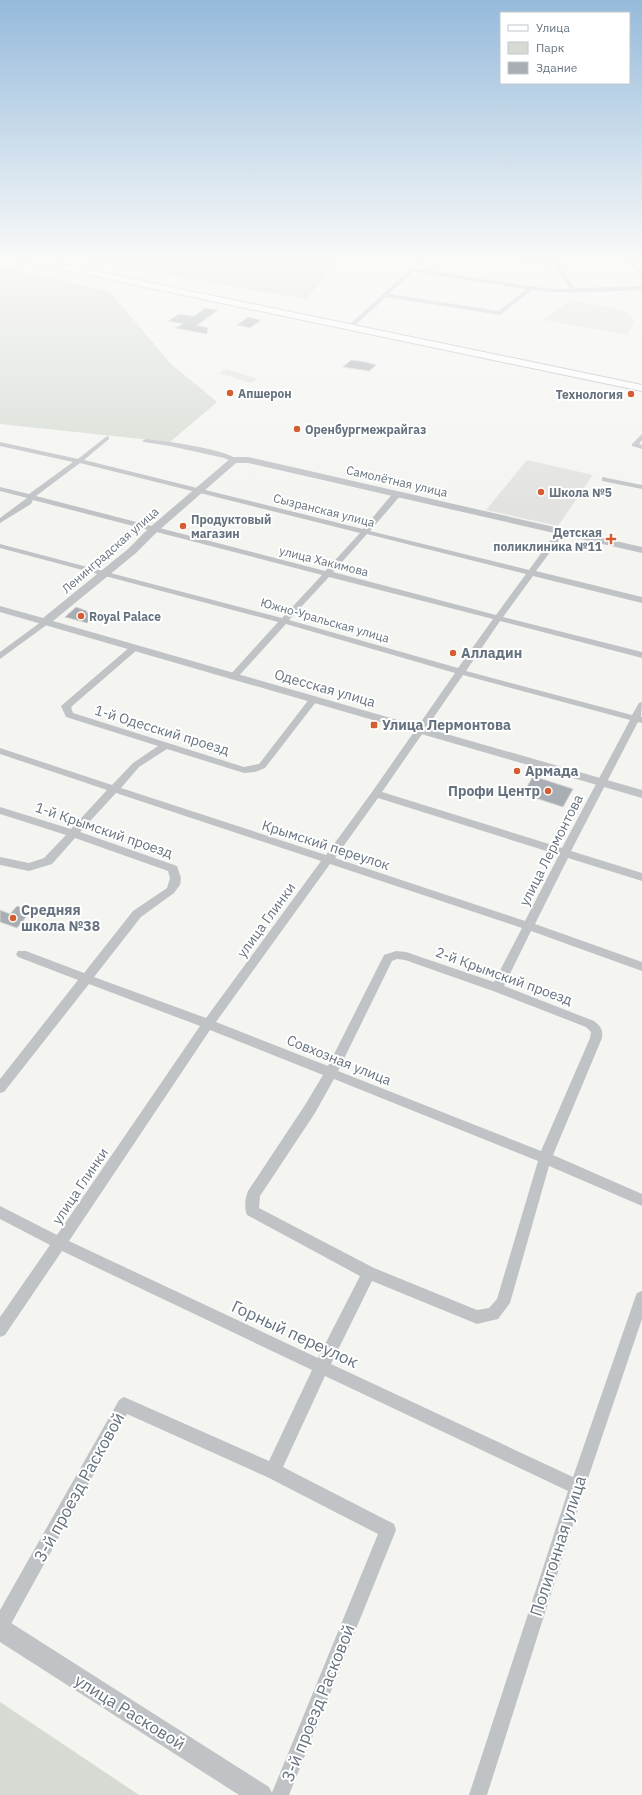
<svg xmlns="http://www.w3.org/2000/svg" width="642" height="1795" viewBox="0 0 642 1795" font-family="'IBM Plex Sans',sans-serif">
	<rect width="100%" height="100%" fill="#f4f4f1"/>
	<g fill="#e2e3e1">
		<path d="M570 300 626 311 635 322 627 335 544 320Z"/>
		<path d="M226 369 258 379 251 383 219 373Z"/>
		<path d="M527 460 593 475 558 526 486 510Z"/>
	</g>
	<g fill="#d5dbd2">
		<path d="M66 257H344L335 265 306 299Z"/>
		<path d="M0 266 110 292 171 364 217 402 170 442 0 424Z"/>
		<path d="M0 1702 139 1795H0Z"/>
	</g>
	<g fill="#a8aeb3" stroke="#d5d5d3">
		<path d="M206 308 218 310 197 325 208 328 207 334 175 328 183 324 168 321 179 314 194 316Z"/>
		<path d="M248 317 261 320 250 328 237 325Z"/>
		<path d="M351 360 366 362 376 365 369 371 343 367Z"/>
		<path d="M76 607 87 611 86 612 97 615 87 623 65 617Z"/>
		<path d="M533 776 573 789 563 807 523 794Z"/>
		<path d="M17 906 31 911 17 928 0 922V910L10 914Z"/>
	</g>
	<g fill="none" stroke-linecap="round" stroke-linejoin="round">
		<g stroke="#b3b6b9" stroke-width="2">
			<path id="primary" d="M12 257H27L642 385V391L16 260Z"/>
		</g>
		<g fill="#c0c3c6" fill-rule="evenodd">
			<path d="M423 257H429L416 269 551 289H570L555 266 496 257H508L552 263 548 257H553L575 288 642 286V290C605 291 568 295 532 290L500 315 386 297 352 328H348V326ZM413 272 526 289 499 311 389 294Z"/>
			<path d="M624 257H630L642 271V277Z"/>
			<path d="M642 434V440L639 444 642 445V449L632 446V444Z"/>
			<path d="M107 436 109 437V439L84 460 363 529 394 492H400V496L370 531 529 570 558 530H564L565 532 536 571 642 597V603L533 576 503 617 642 652V658L500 621 466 671 632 715 639 703 642 702 641 717H642V723L638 722 571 851 642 873V881L568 858 535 924 642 962V971L531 931 504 986 594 1021C601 1027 603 1029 602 1038L553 1155 642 1194V1206L549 1166 510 1303 498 1319 477 1324 372 1281 331 1364 573 1477 635 1298 637 1293 642 1291V1319L585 1487 487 1795H469L568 1491 325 1376 283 1467 394 1524 396 1530 289 1795H271L378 1534 267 1477 127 1414 6 1633 0 1636V1610L119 1400 124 1397 269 1461 312 1370 62 1251 5 1335 0 1337V1317L50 1245 0 1219V1206L57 1235 200 1026 89 984 4 1092 0 1093V1079L78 980 18 957 16 954 18 951H26L84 973 133 911 167 888 170 878 168 871 75 838 52 864 29 871 0 865V857L29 863 44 858 66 835 0 814V807L71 829 107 790 0 754V748L112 785 133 763 158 746 66 717 61 706 131 646 134 645 138 648 137 650 71 707 73 713 244 767 259 764 310 698H316L318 700 316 702 265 768 255 772 244 773 167 749 139 767 121 788 326 855 372 792 455 673 286 624 236 679H230L228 677 230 675 278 622 0 548V544L282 618 322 575 33 500 31 504 0 523V518L27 498 0 491V487L29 494 73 462 0 446V442L78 459ZM80 463 360 533 325 571 36 496ZM367 534 526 574 496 615 333 572ZM329 577 493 619 458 668 289 620ZM463 675 630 720 562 848 382 792ZM116 793 321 861 206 1018 94 977 141 917 174 893 180 885 181 878 177 866 80 832ZM378 798 559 855 525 921 335 858ZM330 864 522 928 494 982 406 952 396 951 384 955 328 1066 216 1022ZM397 959 405 960 493 991 586 1027 591 1032 590 1038 541 1151 338 1071 392 961ZM210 1030 323 1075 305 1105 248 1191C245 1198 244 1208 247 1215L360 1276 318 1358 69 1241ZM334 1079 538 1161 497 1299 489 1308 477 1310 374 1268 259 1208 260 1196 315 1113Z"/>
			<path d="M146 439C165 441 226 449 238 460L234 462 224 458 170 446 144 442 142 441Z"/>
			<path d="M602 477 642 485V489L602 481Z"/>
			<path d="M45 619 48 620 49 622 48 624 0 659V652Z"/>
		</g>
		<g fill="#c0c3c6" fill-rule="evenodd">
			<path d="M234 457H248L642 547V553L248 463H236L157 532 136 553 53 621 642 790V798L0 612V606L43 618 128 549 149 528 231 458Z"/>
			<path d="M0 1618 8 1621 269 1787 273 1795H239L0 1642Z"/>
		</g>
		<use href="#primary" fill="#fff" fill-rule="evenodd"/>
	</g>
	<linearGradient id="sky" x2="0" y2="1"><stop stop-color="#95badb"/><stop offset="0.51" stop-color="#fafaf9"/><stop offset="1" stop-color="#fafaf9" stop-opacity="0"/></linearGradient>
	<rect width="642" height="508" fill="url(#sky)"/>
	<g fill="#d45d31" stroke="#fff" stroke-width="1.5">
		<circle cx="230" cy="393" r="4"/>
		<circle cx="631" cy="394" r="4"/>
		<circle cx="297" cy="429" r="4"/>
		<circle cx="541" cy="492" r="4"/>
		<circle cx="183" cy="526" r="4"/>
		<path d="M609 533h4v4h4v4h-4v4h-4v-4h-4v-4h4z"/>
		<circle cx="81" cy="616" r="4"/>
		<circle cx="453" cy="653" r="4"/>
		<rect x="370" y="721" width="8" height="8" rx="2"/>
		<circle cx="517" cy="771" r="4"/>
		<circle cx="548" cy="791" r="4"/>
		<circle cx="13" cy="918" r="4"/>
	</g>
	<g text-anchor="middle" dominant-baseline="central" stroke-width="4" stroke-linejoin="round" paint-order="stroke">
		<g font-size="12" font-weight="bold" fill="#66737f" stroke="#fff" text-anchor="start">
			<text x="238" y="393">Апшерон</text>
			<text x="623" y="394" text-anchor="end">Технология</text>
			<text x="305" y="429">Оренбургмежрайгаз</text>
			<text x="549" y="492">Школа №5</text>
			<text x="191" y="519">Продуктовый<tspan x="191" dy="14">магазин</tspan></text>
			<text x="602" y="532" text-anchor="end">Детская<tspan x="602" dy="14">поликлиника №11</tspan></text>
			<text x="89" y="616">Royal Palace</text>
		</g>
		<g font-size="12" fill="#66737f" stroke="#fff">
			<text transform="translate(397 481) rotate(13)">Самолётная улица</text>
			<text transform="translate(324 510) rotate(14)">Сызранская улица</text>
			<text transform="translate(110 550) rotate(-41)">Ленинградская улица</text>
			<text transform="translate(324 561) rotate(14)">улица Хакимова</text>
			<text transform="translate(325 620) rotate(16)">Южно-Уральская улица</text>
		</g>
		<g font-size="14" font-weight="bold" fill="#66737f" stroke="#fff" text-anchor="start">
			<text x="461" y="653">Алладин</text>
			<text x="382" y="725">Улица Лермонтова</text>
			<text x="525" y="771">Армада</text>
			<text x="540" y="791" text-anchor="end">Профи Центр</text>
			<text x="21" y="910">Средняя<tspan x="21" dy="16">школа №38</tspan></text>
		</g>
		<g font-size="14" fill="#66737f" stroke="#fff">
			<text transform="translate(325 688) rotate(16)">Одесская улица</text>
			<text transform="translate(162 730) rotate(17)">1-й Одесский проезд</text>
			<text transform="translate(104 830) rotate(19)">1-й Крымский проезд</text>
			<text transform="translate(326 845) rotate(18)">Крымский переулок</text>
			<text transform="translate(551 850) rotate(-63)">улица Лермонтова</text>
			<text transform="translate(266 920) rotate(-54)">улица Глинки</text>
			<text transform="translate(504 976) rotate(20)">2-й Крымский проезд</text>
			<text transform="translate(339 1060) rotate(22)">Совхозная улица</text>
			<text transform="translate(80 1186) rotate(-56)">улица Глинки</text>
		</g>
		<g font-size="17" fill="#66737f" stroke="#fff">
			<text transform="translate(295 1334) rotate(25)">Горный переулок</text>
			<text transform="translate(79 1487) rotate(-61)">3-й проезд Расковой</text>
			<text transform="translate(558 1546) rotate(-72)">Полигонная улица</text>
			<text transform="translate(318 1703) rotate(-68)">3-й проезд Расковой</text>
			<text transform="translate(130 1712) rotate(32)">улица Расковой</text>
		</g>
	</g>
	<rect x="500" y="12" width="130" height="72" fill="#ffffff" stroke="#c2c7cc"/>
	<rect x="508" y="25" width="20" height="6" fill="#ffffff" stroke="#c2c7cc"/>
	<text x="536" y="32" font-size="12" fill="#66737f">Улица</text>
	<rect x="508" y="42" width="20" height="12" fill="#d5dbd2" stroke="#c2c7cc"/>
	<text x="536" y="52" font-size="12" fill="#66737f">Парк</text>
	<rect x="508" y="62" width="20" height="12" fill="#a8aeb3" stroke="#c2c7cc"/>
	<text x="536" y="72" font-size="12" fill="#66737f">Здание</text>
</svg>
